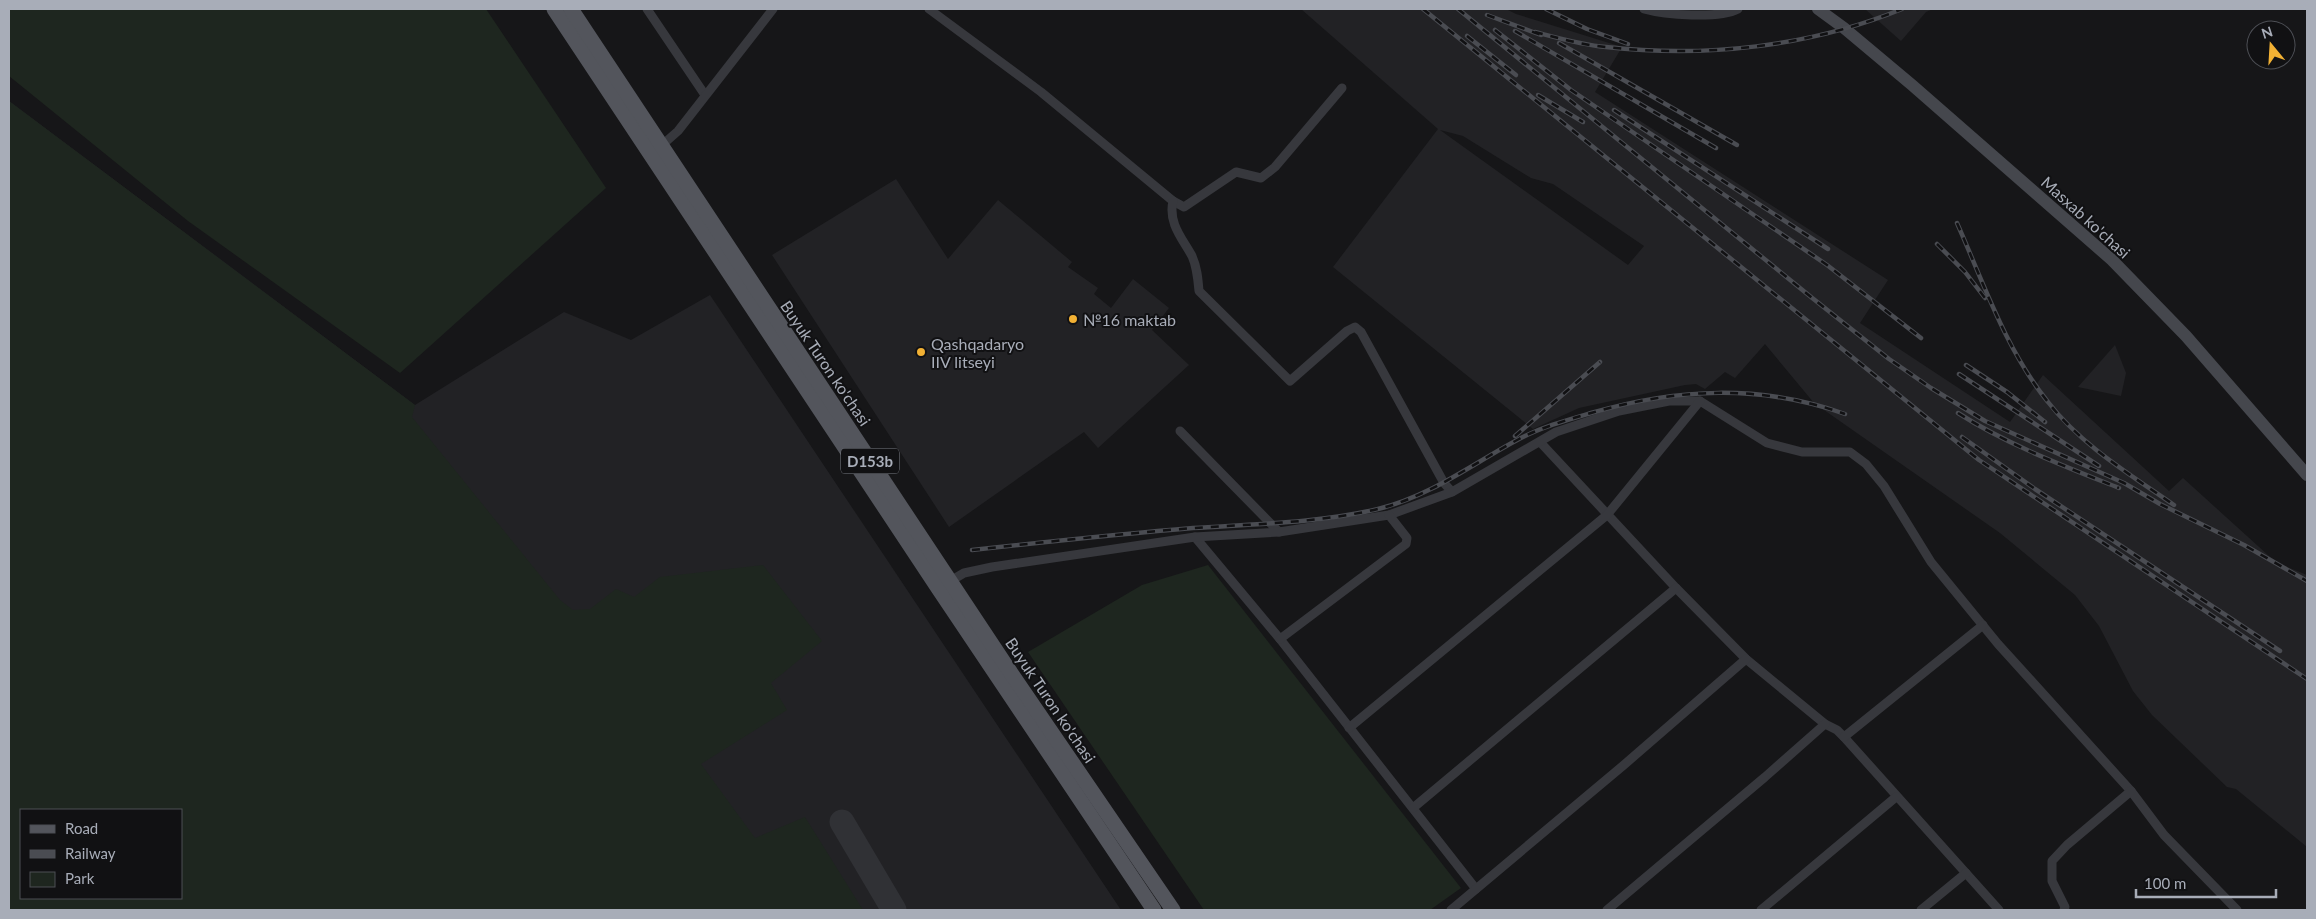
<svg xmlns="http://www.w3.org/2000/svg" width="2316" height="919" viewBox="0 0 2316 919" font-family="Lato,sans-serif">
	<rect width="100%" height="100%" fill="#161618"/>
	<g fill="#222225" fill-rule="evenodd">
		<path d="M1301 9H1506L1516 14 1622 47 1595 92 1888 280 1860 323 2010 422 2043 375 2169 491 2183 478 2269 556 2280 564 2307 575V847L2236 789 2227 787 2152 715 2133 691 2099 626 2075 595 2000 533 1814 403 1765 344 1735 378 1725 372 1705 389 1696 384 1685 385 1579 408 1533 429 1333 267 1438 129ZM1440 130 1463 136 1531 178 1553 184 1644 246 1628 265Z"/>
		<path d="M1865 9H1933L1926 12 1901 41Z"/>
		<path d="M9 101 415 405 564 312 631 340 710 295 1121 910H9ZM21 810H181V898H21Z"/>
		<path d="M896 179 948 259 998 200 1072 262 1068 267 1098 288 1094 294 1111 308 1133 279 1169 308 1152 330 1189 365 1098 448 1084 432 949 527 772 255Z"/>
		<path d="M2115 345 2126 373 2121 396 2078 387Z"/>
	</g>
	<g fill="#1e261f" fill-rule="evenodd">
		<path d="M9 9H486L606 188 400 373 188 221 9 76Z"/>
		<path d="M9 101 415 405 412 417 560 600 573 610 590 609 616 589 634 597 660 577 763 565 822 641 771 683 787 710 701 764 755 838 805 817 863 910H9ZM21 810H181V898H21Z"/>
		<path d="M1208 565 1461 888 1430 910H1204L1028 652 1142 585Z"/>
	</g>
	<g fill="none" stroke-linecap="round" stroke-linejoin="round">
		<path stroke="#303135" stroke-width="25" d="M842 822 894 910"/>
		<g stroke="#37383d" stroke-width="9">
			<path d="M647 9 705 95"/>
			<path d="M929 9 1041 92 1173 201 1184 207 1236 172 1261 178 1275 167 1342 88"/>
			<path d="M1644 9C1665 15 1719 19 1738 9"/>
			<path d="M661 146 678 131 773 9"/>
			<path d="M1173 201C1168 223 1182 238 1192 256 1197 267 1198 279 1199 291L1290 381 1347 331 1355 327 1361 332 1444 483 1452 492"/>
			<path d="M1180 431 1279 532"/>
			<path d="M1540 442 1676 588 1746 659 1825 724 1837 730 1844 737 1999 910"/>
			<path d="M1195 537 1280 639 1476 889"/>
			<path d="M947 583 964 573 992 567 1195 537 1279 532 1389 515 1452 492 1556 432 1619 411 1669 401H1700L1767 443 1802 452H1850L1866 464 1884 486 1931 562 1998 644 2131 791 2164 835 2237 910"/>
			<path d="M1280 639 1406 544 1407 538 1389 515"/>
			<path d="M1349 728 1607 515 1700 401"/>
			<path d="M1844 737 1983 625"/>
			<path d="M1413 808 1676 588"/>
			<path d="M1451 910 1625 764 1746 659"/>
			<path d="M1607 910 1765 777 1825 724"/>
			<path d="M1761 910 1896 797"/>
			<path d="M1921 910 1966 873"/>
			<path d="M2064 910 2065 907 2052 881V861L2067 845 2131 791"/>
		</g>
		<path stroke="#45474d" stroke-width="12" d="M1818 9 1844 28 1912 85 2112 260 2186 336 2307 475"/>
		<g stroke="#53555c" stroke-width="15">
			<path d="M554 9 938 588 1154 910"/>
			<path d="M571 9 1007 667 1173 910"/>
		</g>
		<g stroke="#4a4c52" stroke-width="4.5">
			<g id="rail">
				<path d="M1423 9 1979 460 2307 679"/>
				<path d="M1458 9 1811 297 1889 359 1931 388 1985 421 2124 483 2160 504 2244 545 2307 581"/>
				<path d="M1546 9 1587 29 1628 44"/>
				<path d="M1487 15 1541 35"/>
				<path d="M1495 30 1571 90 1827 265 1921 338"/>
				<path d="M1515 31 1716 148"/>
				<path d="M1535 32C1558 38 1582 45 1606 47 1705 58 1809 47 1902 9"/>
				<path d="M1467 36 1516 75"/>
				<path d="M1559 43 1737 145"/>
				<path d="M1538 95 1583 122"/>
				<path d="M1614 110 1828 249"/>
				<path d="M1957 223C1984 284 2006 350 2048 402 2081 445 2131 475 2174 505"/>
				<path d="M1937 244 1965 272 1985 298"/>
				<path d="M1966 365 2007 392 2045 422"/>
				<path d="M1959 374 2099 466"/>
				<path d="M1958 413C2008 445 2064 466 2119 488"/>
				<path d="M1515 436 1600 362"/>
				<path d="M1962 437 2035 489 2280 651"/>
				<path d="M972 550C1045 542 1119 534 1193 528 1254 524 1318 523 1378 509 1431 496 1472 464 1519 439 1542 427 1567 420 1591 413 1677 388 1761 384 1845 414"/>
			</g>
		</g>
		<use href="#rail" stroke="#111113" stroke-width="2.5" stroke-dasharray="8" stroke-linecap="butt"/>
	</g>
	<g fill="#f2b134" stroke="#111113" stroke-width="2">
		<circle cx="1073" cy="319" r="5"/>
		<circle cx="921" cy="352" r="5"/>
	</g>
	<g text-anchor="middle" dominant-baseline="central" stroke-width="4" stroke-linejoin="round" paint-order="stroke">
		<rect fill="#111113" stroke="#7b7e86" stroke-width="1" x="841" y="448.5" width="58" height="25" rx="4"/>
		<g font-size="15" font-weight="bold" fill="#a8adb8">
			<text x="870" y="461">D153b</text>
		</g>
		<g font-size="16" fill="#a8adb8" stroke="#111113">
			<text transform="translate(2086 217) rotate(42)">Masxab ko'chasi</text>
			<text transform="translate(826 363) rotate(56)">Buyuk Turon ko'chasi</text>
			<text transform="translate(1051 700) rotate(56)">Buyuk Turon ko'chasi</text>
		</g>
		<g font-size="16" fill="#a8adb8" stroke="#111113" text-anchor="start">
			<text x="1083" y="319">№16 maktab</text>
			<text x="931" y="343">Qashqadaryo<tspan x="931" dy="18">IIV litseyi</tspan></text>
		</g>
	</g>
	<rect width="2316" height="919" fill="none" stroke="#a8adb8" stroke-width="20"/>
	<rect x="20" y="809" width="162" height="90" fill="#111113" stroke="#4d4f55"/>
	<rect x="30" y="825" width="25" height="8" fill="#53555c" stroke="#4d4f55"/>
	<text x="65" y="834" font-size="15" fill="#a8adb8">Road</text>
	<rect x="30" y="850" width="25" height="8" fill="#4a4c52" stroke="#4d4f55"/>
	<text x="65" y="859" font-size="15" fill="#a8adb8">Railway</text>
	<rect x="30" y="872" width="25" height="15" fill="#1e261f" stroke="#4d4f55"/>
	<text x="65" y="884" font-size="15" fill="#a8adb8">Park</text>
	<g transform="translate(2271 45) rotate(342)"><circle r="24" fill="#111113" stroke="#4d4f55"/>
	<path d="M0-4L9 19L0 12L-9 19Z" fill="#f2b134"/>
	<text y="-8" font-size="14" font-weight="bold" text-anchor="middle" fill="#a8adb8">N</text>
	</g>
	<path d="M2136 889v8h140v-8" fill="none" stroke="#a8adb8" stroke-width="2.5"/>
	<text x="2144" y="889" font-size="15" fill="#a8adb8" stroke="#111113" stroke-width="4" paint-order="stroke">100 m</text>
</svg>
